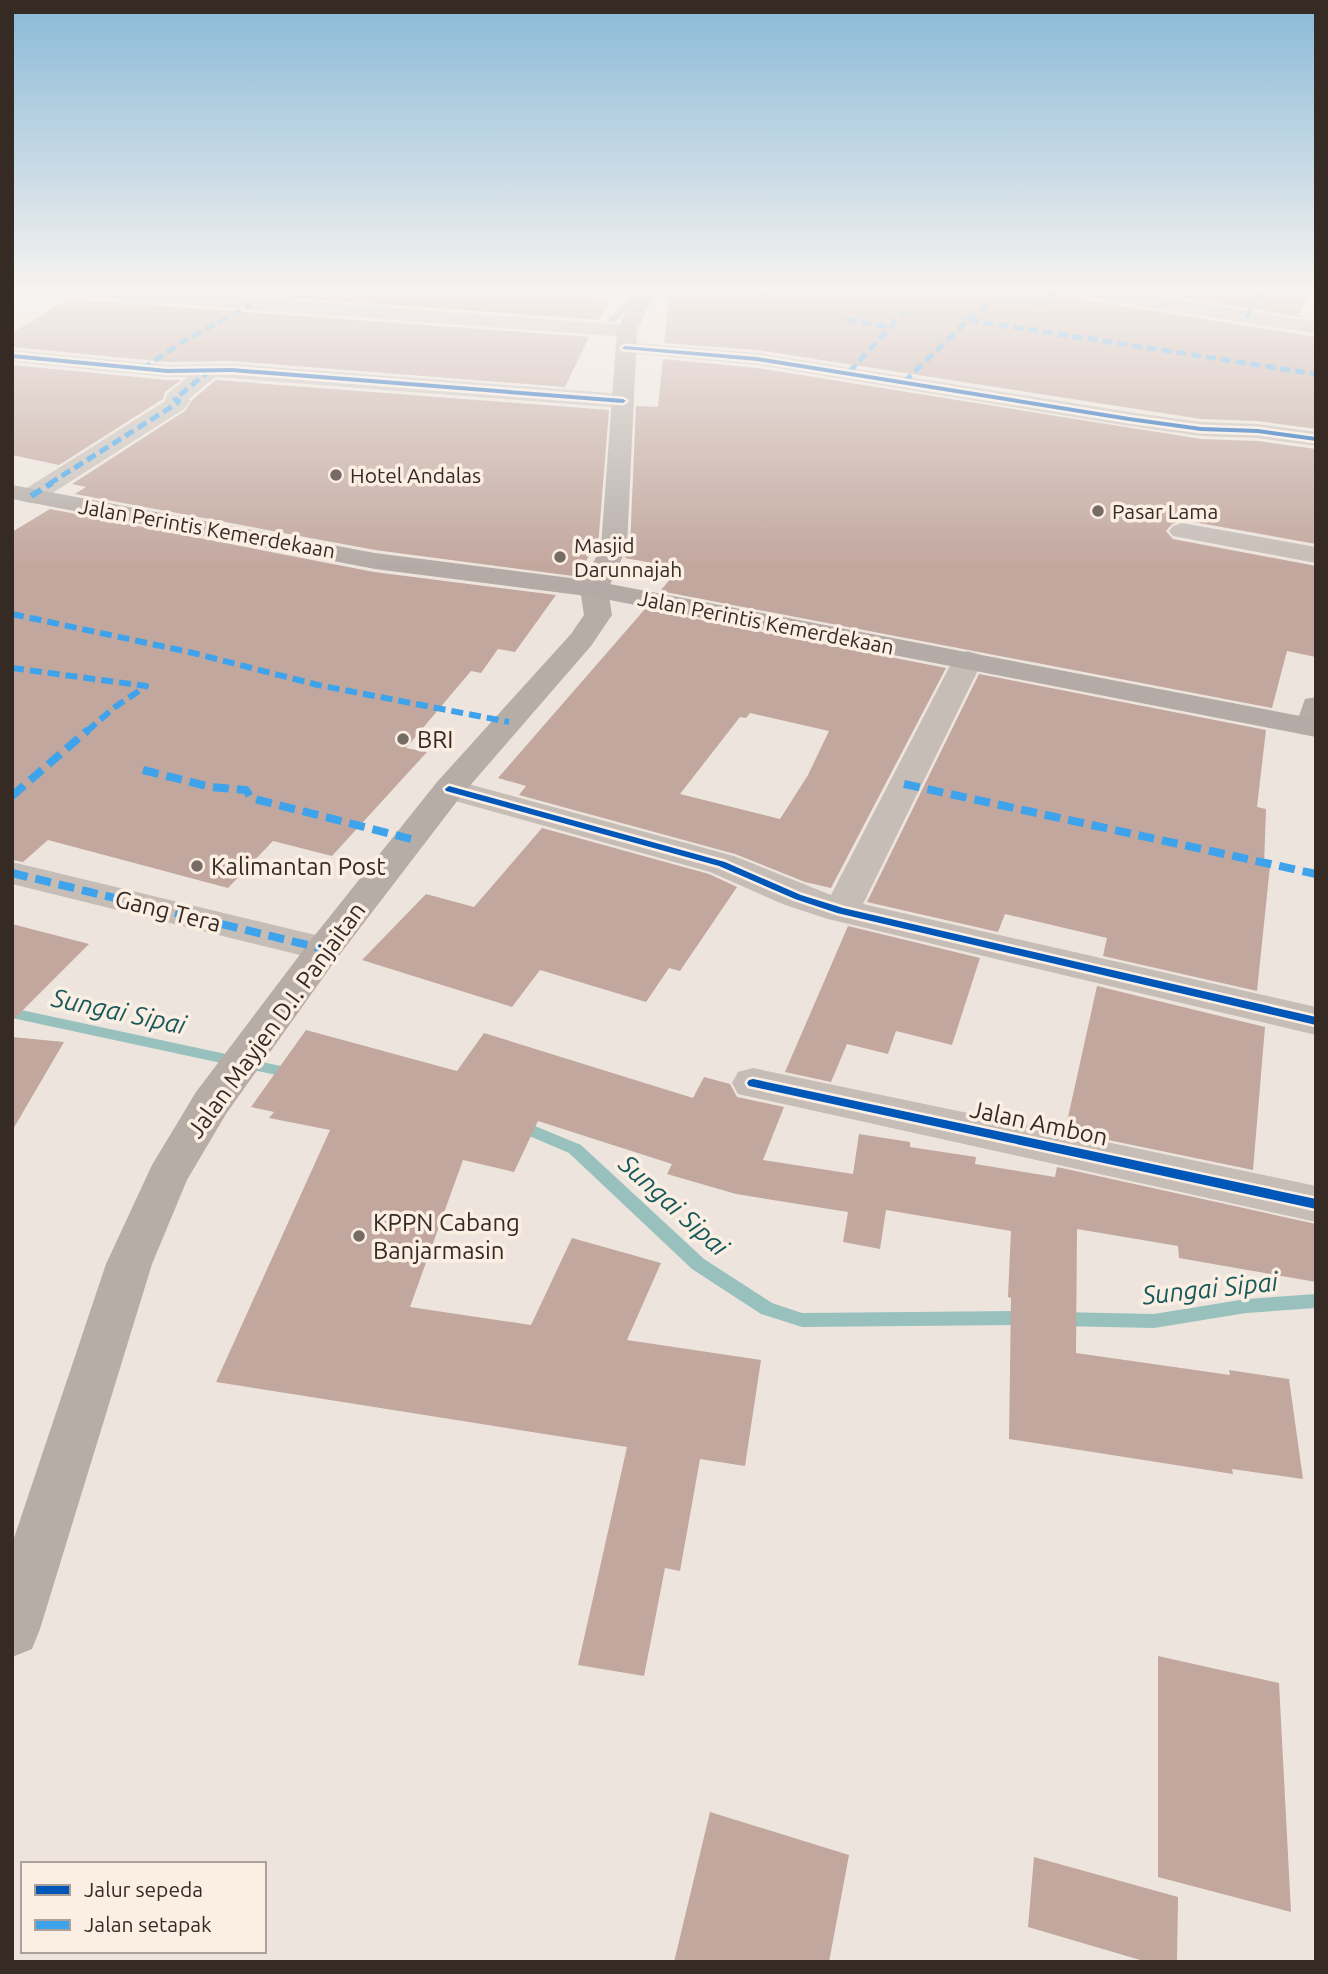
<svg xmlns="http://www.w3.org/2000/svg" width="1328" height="1974" viewBox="0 0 1328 1974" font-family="Ubuntu,sans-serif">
	<rect width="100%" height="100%" fill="#ede5dd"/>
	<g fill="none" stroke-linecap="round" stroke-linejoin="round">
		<g fill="#98c1be" fill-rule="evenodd">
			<path d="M640 290H647L615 322H609V318Z"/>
			<path d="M12 1008 295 1069 300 1070 302 1074 300 1078 295 1079 12 1018Z"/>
			<path d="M518 1119 581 1145 704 1259 772 1303 802 1313 1028 1311 1034 1313 1037 1318 1034 1323 1028 1325 802 1327 761 1314 692 1269 569 1153 513 1129 510 1125 513 1121Z"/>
			<path d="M1316 1294V1308L1246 1313 1154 1328 1058 1326 1052 1324 1049 1319 1052 1314 1058 1312 1154 1314 1246 1299Z"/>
		</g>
	</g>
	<g fill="#c2a79e" fill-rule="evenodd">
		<path d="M187 290H598L592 295 596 301 606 300 613 294 599 320Z"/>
		<path d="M670 290H1067L1079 299 1316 337V429L1258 421 1201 419 757 350 664 343Z"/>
		<path d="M1134 290H1311L1298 315 1316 319Z"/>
		<path d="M68 299 589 337 565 387 232 361 167 362 12 347V333Z"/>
		<path d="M663 359 757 368 1201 439 1258 441 1316 449V544L1182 520 1172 524 1166 531 1173 539 1316 566V657L1287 651 1272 708 660 591 680 568 625 558 630 547 636 406 658 407Z"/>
		<path d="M12 365 167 380H181L165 392 163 399 59 465 12 455Z"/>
		<path d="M216 380 609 410 598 546 573 576 375 550 75 494 86 487 72 484 185 411 192 400Z"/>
		<path d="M50 509 374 572 556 595 515 652 498 649 481 673 471 671 406 748 427 752 332 856 273 841 228 888 48 840 23 862 12 860V532Z"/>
		<path d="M645 609 946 668 831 888 805 882 735 854 519 795 526 786 498 778ZM750 713 829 731 808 775 780 819 680 794 740 717 746 718Z"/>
		<path d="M979 674 1266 730 1257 807 1266 809 1264 865 1270 866 1257 991 1103 956 1107 938 1005 914 998 932 867 902Z"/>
		<path d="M542 828 709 874 737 887 680 971 669 968 646 1002 540 970 512 1007 362 960 426 894 474 907Z"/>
		<path d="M12 924 89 944 12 1021Z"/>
		<path d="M848 926 980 958 952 1045 896 1031 888 1054 847 1044 831 1082 785 1072Z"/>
		<path d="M1097 986 1265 1027 1253 1170 1065 1131Z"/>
		<path d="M306 1030 457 1071 484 1033 693 1098 704 1077 730 1084 737 1097 784 1107 763 1160 853 1174 859 1134 910 1142V1147L976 1157 975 1164 1055 1177 1057 1167 1316 1224V1282L1179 1258 1178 1246 1077 1229 1076 1353 1230 1375 1229 1370 1289 1379 1303 1479 1232 1469 1233 1474 1009 1439 1011 1298 1008 1297 1011 1231 886 1210 880 1249 843 1242 848 1212 736 1194 667 1174 672 1164 538 1121 514 1172 463 1160 410 1307 531 1325 572 1238 661 1263 627 1340 761 1360 745 1466 700 1459 680 1571 665 1568 644 1676 578 1665 627 1447 216 1382 330 1130 269 1118 274 1112 251 1107Z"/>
		<path d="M12 1037 64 1042 12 1131Z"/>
		<path d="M1158 1656 1279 1683 1291 1912 1158 1877Z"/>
		<path d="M710 1812 849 1855 829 1962H674Z"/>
		<path d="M1034 1857 1178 1897 1177 1962H1147L1028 1927Z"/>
	</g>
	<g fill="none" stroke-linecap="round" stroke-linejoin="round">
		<path fill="#c6bdb7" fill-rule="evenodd" d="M602 290H614L604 298H596L595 296Z"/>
		<g fill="#c6bdb7" fill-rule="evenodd">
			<path d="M58 290H149L627 325 634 327 637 331 634 335 627 337 67 296Z"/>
			<path d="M1070 290H1116L1316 322V334L1079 296Z"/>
			<path d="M625 342 757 353 1129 412 1201 422 1258 424 1316 432V446L1258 438 1201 436 1129 426 757 365 618 352 615 348 618 344Z"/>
			<path d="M12 350 167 365 232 364 623 394 631 396 634 401 631 406 623 408 215 377 189 399 190 401 184 409 40 501 31 503 22 501 19 496 22 491 165 401 167 394 188 377H167L12 362Z"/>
			<path d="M1182 523 1316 547V563L1173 536 1169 531 1173 526Z"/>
			<path d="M968 651 978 654 983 660 863 904 1316 1007V1035L828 919 785 905 710 872 437 796 433 789 437 782 449 779 461 782 734 856 831 895 953 660 958 654Z"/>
			<path d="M12 862 324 937 337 940 343 949 337 958 324 961 12 884Z"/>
			<path d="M753 1068 1316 1186V1222L738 1094 732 1083 738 1072Z"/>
		</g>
		<g fill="#b6ada7" fill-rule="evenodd">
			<path d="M643 290H664L647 309 637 331 627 547 608 589 612 615 591 646 461 796 337 958 226 1114 187 1180 152 1264 40 1629 32 1649 12 1657V1544L106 1264 152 1165 196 1092 311 940 437 782 571 634 584 615 580 589 601 547 617 331 628 308Z"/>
			<path d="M1316 697V735L1300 734 1295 727 1305 699Z"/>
		</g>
		<path fill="#b4aba6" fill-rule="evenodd" d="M12 485 375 553 594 581 1316 719V737L594 597 375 569 12 499Z"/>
		<g stroke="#3fa3eb" stroke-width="5" stroke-dasharray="10 5" stroke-linecap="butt">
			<path d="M1246 318 1262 290"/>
			<path d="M847 320 891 327"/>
			<path d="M968 320 996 299 1041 302 1056 290"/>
			<path d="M142 369 184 341 252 304"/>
			<path d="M849 372 904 312"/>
			<path d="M904 382 968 320 1316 374"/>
			<path d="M49 484 176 404 179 401 175 399 209 371"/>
		</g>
		<g stroke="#3fa3eb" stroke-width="6" stroke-dasharray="12 6" stroke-linecap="butt">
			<path d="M31 496 52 483"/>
			<path d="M12 614 189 652 318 685 509 722"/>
			<path d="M12 668 146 686 115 707 86 732"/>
		</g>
		<g stroke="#3fa3eb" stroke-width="8" stroke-dasharray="16 8" stroke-linecap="butt">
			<path d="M143 770 211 787 246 790 251 798 411 839"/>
			<path d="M904 784 1316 874"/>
			<path d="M12 796 88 730"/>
			<path d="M12 873 324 949"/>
		</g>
		<g stroke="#fbefe4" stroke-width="5">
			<g id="cycleway">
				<path d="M625 346 757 357 1129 417 1201 427 1258 429 1316 437V441L1258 433 1201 431 1129 421 757 361 623 349 622 348Z"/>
				<path d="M12 354 167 369 232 368 623 399 626 401 623 403 232 372 167 373 12 358Z"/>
				<path d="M449 786 725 862 801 895 843 908 1316 1017V1025L837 913 795 899 719 866 446 791 445 789Z"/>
				<path d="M753 1079 1316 1199V1209L749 1086 747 1083 749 1080Z"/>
			</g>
		</g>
		<use href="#cycleway" fill="#0057b8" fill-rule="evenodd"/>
	</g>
	<linearGradient id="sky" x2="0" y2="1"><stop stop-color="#88b9d7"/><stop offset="0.51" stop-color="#f7f3f0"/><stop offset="1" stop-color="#f7f3f0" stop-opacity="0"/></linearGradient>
	<rect width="1328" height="567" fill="url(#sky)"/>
	<g fill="#766b65" stroke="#fbefe4" stroke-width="2.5">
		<circle cx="336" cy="475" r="7"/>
		<circle cx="1098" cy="511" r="7"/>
		<circle cx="560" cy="557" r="7"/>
		<circle cx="403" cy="739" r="7"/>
		<circle cx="197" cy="866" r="7"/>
		<circle cx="359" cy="1236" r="7"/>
	</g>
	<g text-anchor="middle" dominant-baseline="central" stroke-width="7" stroke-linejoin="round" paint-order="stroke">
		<g font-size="21" fill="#362a25" stroke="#fbefe4" text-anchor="start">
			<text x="350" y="475">Hotel Andalas</text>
			<text x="1112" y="511">Pasar Lama</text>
			<text x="574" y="545">Masjid<tspan x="574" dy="24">Darunnajah</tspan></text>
		</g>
		<g font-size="21" fill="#362a25" stroke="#fbefe4">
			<text transform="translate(207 528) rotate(10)">Jalan Perintis Kemerdekaan</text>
			<text transform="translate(766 622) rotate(11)">Jalan Perintis Kemerdekaan</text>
		</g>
		<g font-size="24" fill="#362a25" stroke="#fbefe4" text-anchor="start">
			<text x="417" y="739">BRI</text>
			<text x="211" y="866">Kalimantan Post</text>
			<text x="373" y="1222">KPPN Cabang<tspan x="373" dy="28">Banjarmasin</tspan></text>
		</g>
		<g font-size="24" fill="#362a25" stroke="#fbefe4">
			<text transform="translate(168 911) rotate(14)">Gang Tera</text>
			<text transform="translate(276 1020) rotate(-54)">Jalan Mayjen D.I. Panjaitan</text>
			<text transform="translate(1039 1123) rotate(12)">Jalan Ambon</text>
		</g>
		<g font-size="26" font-style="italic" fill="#185a5b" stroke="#fbefe4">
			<text transform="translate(119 1011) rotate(12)">Sungai Sipai</text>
			<text transform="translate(674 1205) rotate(42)">Sungai Sipai</text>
			<text transform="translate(1210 1288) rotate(-6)">Sungai Sipai</text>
		</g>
	</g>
	<rect width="1328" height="1974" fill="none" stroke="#362a25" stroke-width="28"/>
	<rect x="21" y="1862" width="245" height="91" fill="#fbefe4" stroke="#aca098" stroke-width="2"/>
	<rect x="35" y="1885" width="35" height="10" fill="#0057b8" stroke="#aca098" stroke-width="2"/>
	<text x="84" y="1897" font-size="21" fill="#362a25">Jalur sepeda</text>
	<rect x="35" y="1920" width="35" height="10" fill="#3fa3eb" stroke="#aca098" stroke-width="2"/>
	<text x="84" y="1932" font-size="21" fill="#362a25">Jalan setapak</text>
</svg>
